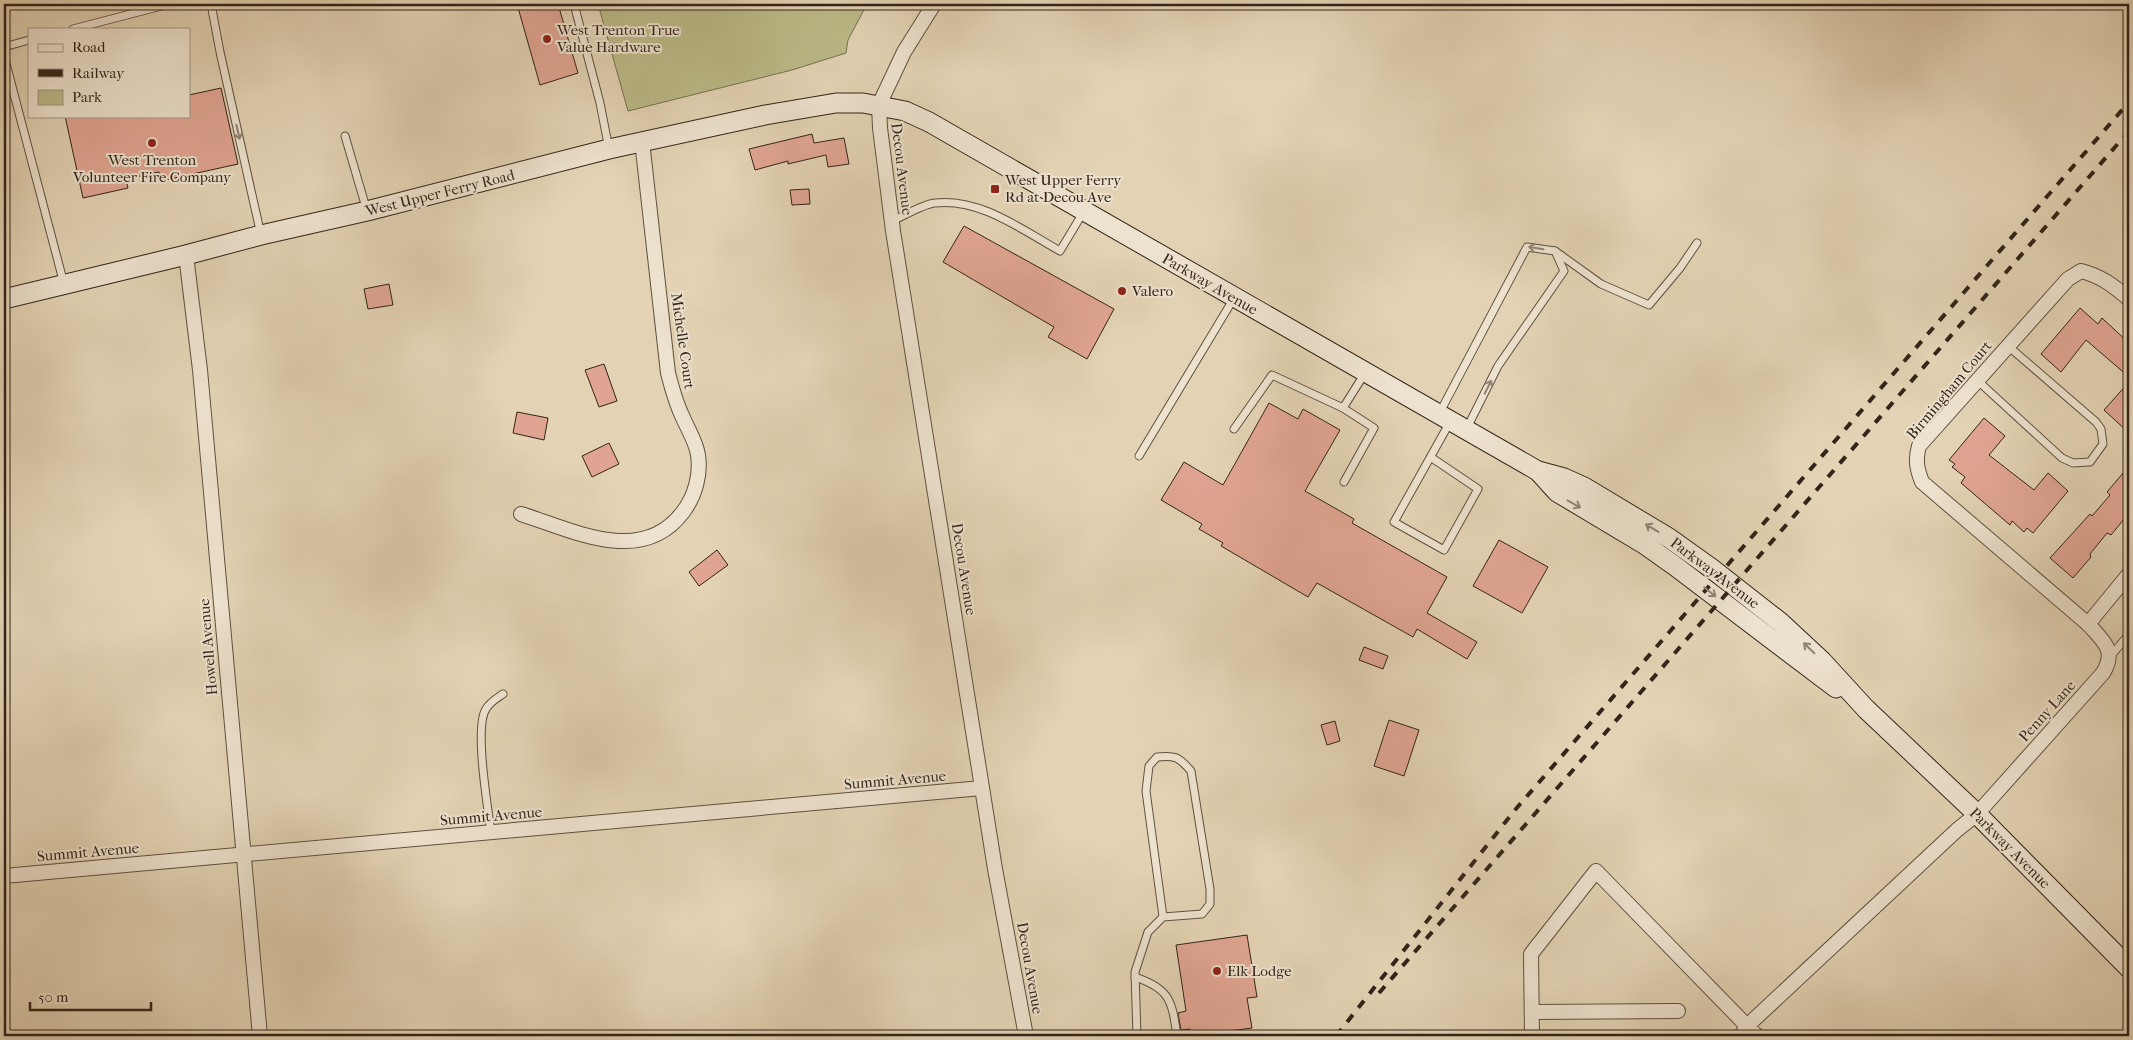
<svg xmlns="http://www.w3.org/2000/svg" width="2133" height="1040" viewBox="0 0 2133 1040" font-family="'IM FELL French Canon',serif">
	<rect width="100%" height="100%" fill="#e3d3b4"/>
	<filter id="stains"><feTurbulence type="fractalNoise" baseFrequency=".004" numOctaves="4"/><feColorMatrix values="0 0 0 0 .2 0 0 0 0 .09 0 0 0 0 .02 0 0 0 .5 -.17"/></filter>
	<radialGradient id="worn" r=".72"><stop offset=".6" stop-color="#630" stop-opacity="0"/><stop offset="1" stop-color="#630" stop-opacity=".3"/></radialGradient>
	<path fill="#bbba88" stroke="#776f50" d="M598 4H867L848 40 846 53 792 70 628 111Z"/>
	<g fill="#e0a592" stroke="#332419">
		<path d="M517 4H558L578 73 540 85Z"/>
		<path d="M221 88 238 164 161 181 159 172 126 179 128 188 83 198 65 116H189V95Z"/>
		<path d="M812 134 814 143 844 138 849 164 828 167 826 155 788 164V161L755 170 749 149Z"/>
		<path d="M809 189 810 204 792 205 790 190Z"/>
		<path d="M964 226 1114 309 1087 359 1048 337 1054 327 943 262Z"/>
		<path d="M389 284 393 305 368 309 364 289Z"/>
		<path d="M2080 308 2098 324 2102 318 2129 343V377L2086 340 2061 372 2041 354Z"/>
		<path d="M604 364 617 401 599 407 585 370Z"/>
		<path d="M2129 382V433L2104 410Z"/>
		<path d="M1269 403 1298 419 1303 409 1340 430 1305 491 1354 519 1352 523 1447 577 1427 613 1477 642 1467 659 1417 629 1413 637 1317 583 1308 597 1221 546 1223 543 1199 529 1202 524 1161 500 1184 462 1223 485Z"/>
		<path d="M517 412 548 418 544 440 513 433Z"/>
		<path d="M1984 418 2005 436 1989 455 2034 490 2048 473 2068 491 2033 533 2027 528 2024 532 2012 521 2010 525 1961 483 1965 477 1952 467 1955 464 1949 460Z"/>
		<path d="M609 443 619 464 592 477 582 456Z"/>
		<path d="M2129 466V513L2111 535 2107 533 2090 554 2091 557 2073 578 2050 558 2090 514 2092 516 2110 495 2107 492Z"/>
		<path d="M1499 540 1548 567 1522 613 1473 586Z"/>
		<path d="M717 550 728 565 699 586 689 572Z"/>
		<path d="M1364 647 1388 656 1383 669 1359 660Z"/>
		<path d="M1389 720 1419 730 1404 776 1374 766Z"/>
		<path d="M1335 721 1340 741 1327 745 1321 725Z"/>
		<path d="M1247 935 1257 997 1247 998 1252 1028 1191 1036 1190 1029 1181 1030 1178 1013 1186 1011 1176 945Z"/>
	</g>
	<g fill="none" stroke-linecap="round" stroke-linejoin="round">
		<g stroke="#5f5040" stroke-width="9">
			<g id="service">
				<path d="M211 4 220 52 261 235"/>
				<path d="M574 4 600 103 609 149"/>
				<path d="M73 29 169 4"/>
				<path d="M4 47 29 40"/>
				<path d="M4 56 64 284"/>
				<path d="M345 136 367 211"/>
				<path d="M892 221C904 216 923 204 935 203 981 198 1022 230 1060 251L1084 211"/>
				<path d="M1555 251 1601 284 1649 305 1680 268 1697 243"/>
				<path d="M1978 381 2062 458 2073 463 2090 462 2103 444 2101 429 2096 422 2008 346"/>
				<path d="M1439 414 1527 247 1555 251 1564 271 1498 366 1467 428"/>
				<path d="M1234 429 1272 375 1343 408"/>
				<path d="M1139 456 1234 298"/>
				<path d="M1432 458 1478 489 1444 550 1394 522 1450 422"/>
				<path d="M1344 482 1374 428 1343 408 1365 373"/>
				<path d="M2110 657 2129 634"/>
				<path d="M491 833C488 808 474 727 486 709 490 702 497 698 503 694"/>
				<path d="M1135 977C1171 989 1172 1002 1177 1036"/>
				<path d="M1137 1036 1135 972 1148 932 1163 917 1202 914 1210 904V889L1191 771C1179 757 1175 755 1157 757L1149 766 1146 791 1163 917"/>
			</g>
		</g>
		<g stroke="#5f5040" stroke-width="16">
			<g id="minor">
				<path d="M934 4 904 52 879 105 880 128 893 231 995 869 1026 1036"/>
				<path d="M186 255 200 370 260 1036"/>
				<path d="M521 514C572 530 642 567 683 512 695 496 701 475 698 455 696 442 689 431 684 420 676 404 672 389 668 373L642 141"/>
				<path d="M2088 624 2129 574"/>
				<path d="M4 876 982 788"/>
				<path d="M1533 1012 1678 1011"/>
				<path d="M1532 1036 1531 954 1596 871 1747 1026 1741 1036"/>
				<path d="M1757 1036 1747 1026 1957 830 1977 814 2103 673C2117 650 2103 641 2088 624L1922 482C1917 469 1915 460 1919 446L2068 279 2081 271C2101 276 2114 286 2129 299"/>
			</g>
		</g>
		<g stroke="#332419" stroke-width="21">
			<g id="secondary">
				<path d="M4 299 186 255 261 235 367 211 609 149 765 115 836 103H863L905 111 929 122 1538 471 1564 478 1584 487 1669 538 1711 568 1780 622 1822 661 1866 709 1977 814 2129 968"/>
				<path d="M1538 471 1557 492 1644 544 1675 566 1836 688"/>
			</g>
		</g>
		<use href="#service" stroke="#ede2ce" stroke-width="7"/>
		<use href="#minor" stroke="#ede2ce" stroke-width="14"/>
		<use href="#secondary" stroke="#ede2ce" stroke-width="19"/>
		<g stroke="#332419" stroke-width="4" stroke-dasharray="9 9" stroke-linecap="butt">
			<path d="M1379 993 2129 131"/>
			<path d="M1336 1036 1515 810 2129 102"/>
		</g>
	</g>
	<defs><path id="oneway-shaft" d="M-6 0H5M1.5-3L5.5 0L1.5 3" fill="none" stroke-width="1.6" stroke-linecap="round" stroke-linejoin="round" transform="scale(1.25)"/></defs>
	<g stroke="#908374">
		<use href="#oneway-shaft" transform="translate(238 132) rotate(77)"/>
		<use href="#oneway-shaft" transform="translate(1536 248) rotate(-171)"/>
		<use href="#oneway-shaft" transform="translate(1488 387) rotate(-63)"/>
		<use href="#oneway-shaft" transform="translate(1574 504) rotate(29)"/>
		<use href="#oneway-shaft" transform="translate(1652 528) rotate(-149)"/>
		<use href="#oneway-shaft" transform="translate(1710 592) rotate(39)"/>
		<use href="#oneway-shaft" transform="translate(1809 648) rotate(-136)"/>
	</g>
	<g fill="#8f2418" stroke="#ede2ce" stroke-width="2">
		<circle cx="547" cy="39" r="5"/>
		<circle cx="152" cy="143" r="5"/>
		<rect x="990" y="184" width="10" height="10" rx="2.5"/>
		<circle cx="1122" cy="291" r="5"/>
		<circle cx="1217" cy="971" r="5"/>
	</g>
	<g text-anchor="middle" dominant-baseline="central" stroke-width="4" stroke-linejoin="round" paint-order="stroke">
		<g font-size="15" fill="#332419" stroke="#ede2ce" text-anchor="start">
			<text x="557" y="30">West Trenton True<tspan x="557" dy="17">Value Hardware</tspan></text>
			<text x="152" y="160" text-anchor="middle">West Trenton<tspan x="152" dy="17">Volunteer Fire Company</tspan></text>
			<text x="1005" y="180">West Upper Ferry<tspan x="1005" dy="17">Rd at Decou Ave</tspan></text>
			<text x="1132" y="291">Valero</text>
			<text x="1227" y="971">Elk Lodge</text>
		</g>
		<g font-size="15" fill="#332419" stroke="#ede2ce">
			<text transform="translate(902 169) rotate(83)">Decou Avenue</text>
			<text transform="translate(440 193) rotate(-14)">West Upper Ferry Road</text>
			<text transform="translate(1210 284) rotate(30)">Parkway Avenue</text>
			<text transform="translate(683 341) rotate(82)">Michelle Court</text>
			<text transform="translate(1949 390) rotate(-50)">Birmingham Court</text>
			<text transform="translate(964 569) rotate(81)">Decou Avenue</text>
			<text transform="translate(1715 573) rotate(37)">Parkway Avenue</text>
			<text transform="translate(208 647) rotate(-95)">Howell Avenue</text>
			<text transform="translate(2047 711) rotate(-48)">Penny Lane</text>
			<text transform="translate(895 780) rotate(-5)">Summit Avenue</text>
			<text transform="translate(491 816) rotate(-5)">Summit Avenue</text>
			<text transform="translate(2010 848) rotate(45)">Parkway Avenue</text>
			<text transform="translate(88 852) rotate(-5)">Summit Avenue</text>
			<text transform="translate(1030 968) rotate(80)">Decou Avenue</text>
		</g>
	</g>
	<rect width="2133" height="1040" fill="none" stroke="#e3d3b4" stroke-width="20"/>
	<rect x="5" y="5" width="2123" height="1030" fill="none" stroke="#332419" stroke-width="2.5"/>
	<rect x="10" y="10" width="2113" height="1020" fill="none" stroke="#332419"/>
	<rect x="28" y="28" width="162" height="90" fill="#ede2ce" stroke="#a39686"/>
	<rect x="38" y="44" width="25" height="8" fill="#ede2ce" stroke="#a39686"/>
	<text x="72" y="52" font-size="15" fill="#332419">Road</text>
	<rect x="38" y="69" width="25" height="8" fill="#332419" stroke="#a39686"/>
	<text x="72" y="78" font-size="15" fill="#332419">Railway</text>
	<rect x="38" y="90" width="25" height="15" fill="#bbba88" stroke="#a39686"/>
	<text x="72" y="102" font-size="15" fill="#332419">Park</text>
	<path d="M30 1002v8h121v-8" fill="none" stroke="#332419" stroke-width="2.5"/>
	<text x="38" y="1002" font-size="15" fill="#332419" stroke="#ede2ce" stroke-width="4" paint-order="stroke">50 m</text>
	<rect width="100%" height="100%" filter="url(#stains)"/>
	<rect width="100%" height="100%" fill="url(#worn)"/>
</svg>
